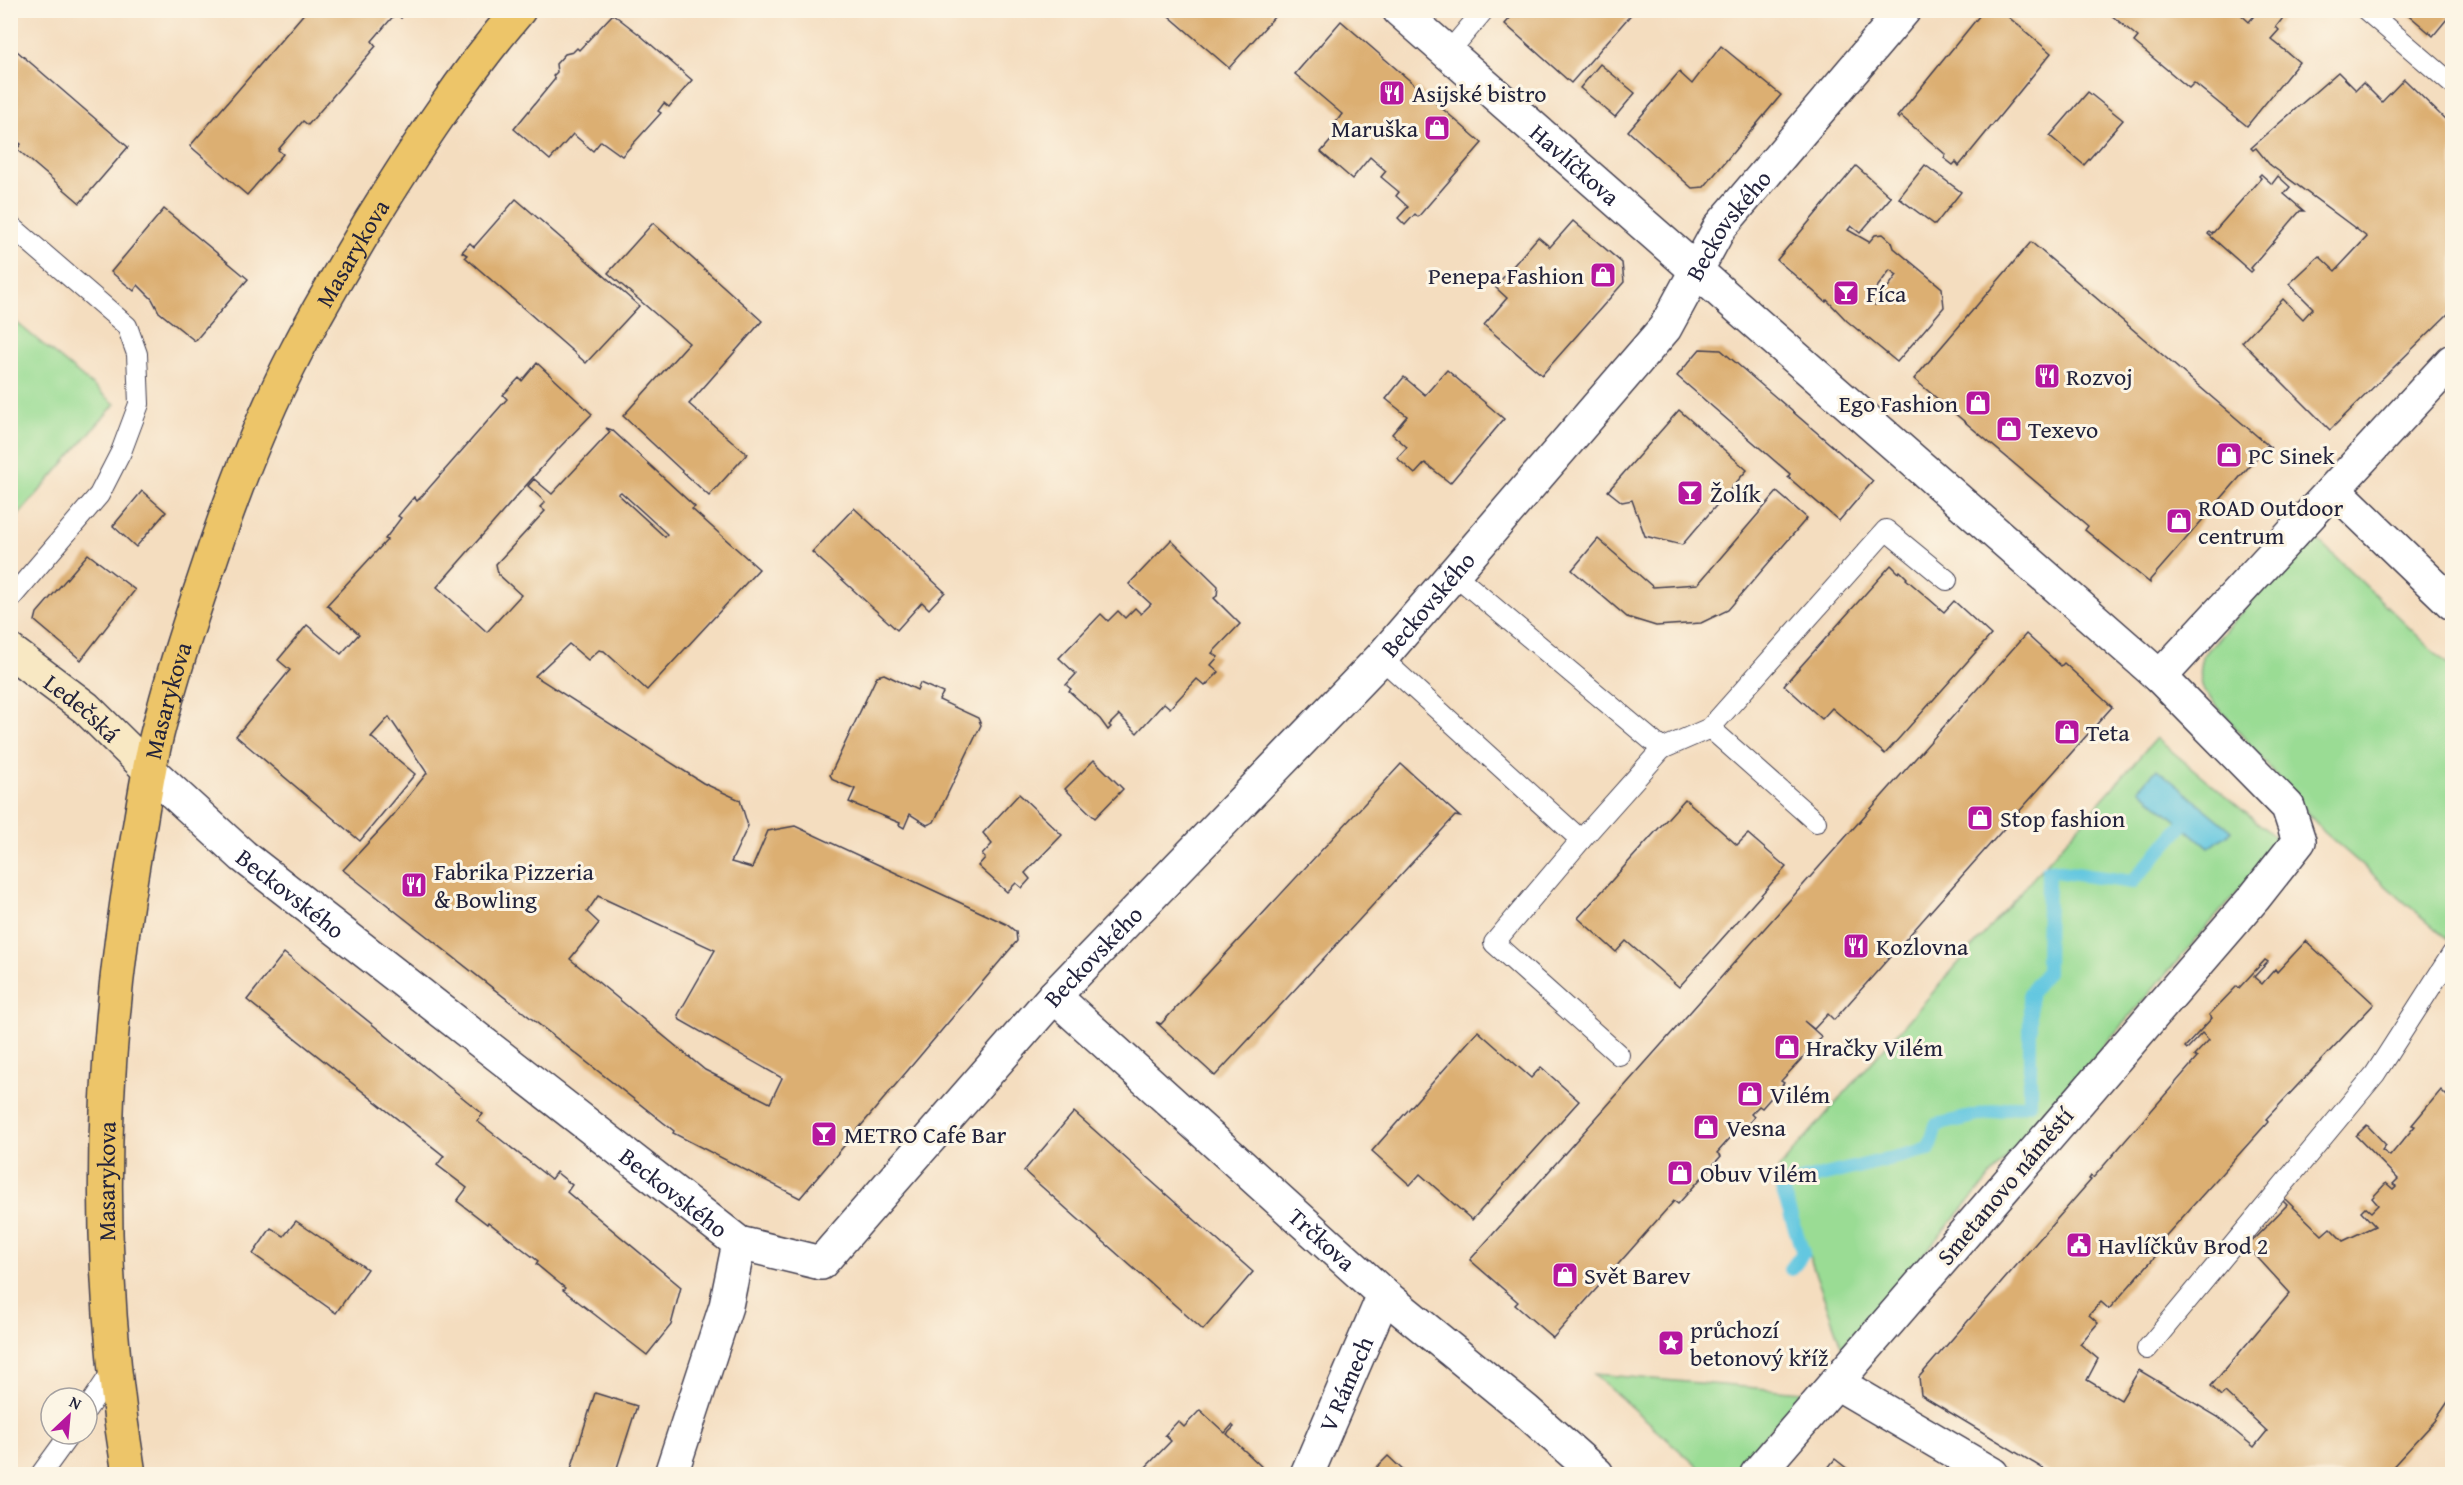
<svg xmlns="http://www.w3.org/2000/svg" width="2463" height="1485" viewBox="0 0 2463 1485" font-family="'Gentium Book Plus',serif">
	<rect width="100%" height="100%" fill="#fcf5e5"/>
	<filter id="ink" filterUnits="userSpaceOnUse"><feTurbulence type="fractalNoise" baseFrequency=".0167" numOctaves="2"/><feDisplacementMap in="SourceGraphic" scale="12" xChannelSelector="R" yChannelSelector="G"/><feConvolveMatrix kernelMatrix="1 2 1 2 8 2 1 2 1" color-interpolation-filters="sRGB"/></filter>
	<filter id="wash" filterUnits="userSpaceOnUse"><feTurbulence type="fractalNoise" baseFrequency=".008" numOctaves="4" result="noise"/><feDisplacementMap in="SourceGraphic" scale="24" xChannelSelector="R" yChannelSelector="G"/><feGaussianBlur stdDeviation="1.35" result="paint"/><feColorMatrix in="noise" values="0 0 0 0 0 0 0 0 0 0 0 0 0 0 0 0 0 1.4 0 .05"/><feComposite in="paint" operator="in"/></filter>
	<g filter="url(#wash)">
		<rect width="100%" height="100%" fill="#f4ddbf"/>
		<g fill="#9adc94" stroke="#5e7f68" stroke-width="1.5">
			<path d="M11 318 115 404 11 524Z"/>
			<path d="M2311 533 2452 669V930L2447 939 2324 832 2204 691C2199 678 2200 669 2203 656Z"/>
			<path d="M2156 738 2276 838 2272 852 1842 1348 1778 1169Z"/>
			<path d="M1594 1374 1803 1392 1731 1474H1706Z"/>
		</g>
		<path fill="#63c7e0" stroke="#42748e" stroke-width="1.5" d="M2157 769 2232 831 2209 848 2139 789Z"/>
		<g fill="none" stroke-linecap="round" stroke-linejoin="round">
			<path stroke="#63c7e0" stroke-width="14" d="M1791 1269 1803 1253 1781 1186 1929 1149 1936 1125 2030 1103V993L2047 972 2048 870 2132 882 2191 816"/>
		</g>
		<g id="blocks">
			<g fill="#dcaf72" fill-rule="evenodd">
				<path d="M307 10H407L401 18 396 13 372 41 376 46 308 125 303 121 278 150 283 154 247 195 190 146Z"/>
				<path d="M1162 10H1269L1275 16 1229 68Z"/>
				<path d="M1517 10H1635L1571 83 1505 24Z"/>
				<path d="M1984 10H2000L2051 53 1959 166 1956 162 1953 165 1944 158 1946 155 1901 116 1899 119 1897 117Z"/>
				<path d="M2105 10H2236L2249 22 2257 12 2260 14 2263 10H2281L2286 14 2276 27 2279 30 2271 39 2299 62 2247 126 2194 83 2189 88 2134 42 2138 37Z"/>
				<path d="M2403 10H2452V13L2433 36Z"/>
				<path d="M613 14 640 35 692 80 669 107 664 103 658 111 661 113 622 156 601 141 593 151 573 134 550 160 514 129 555 79 553 76 557 72 556 64 565 54 573 52 577 48 579 50Z"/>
				<path d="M1341 21 1482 143 1418 217 1415 214 1405 225 1398 218 1408 207 1396 196 1399 192 1381 177 1386 171 1370 157 1352 179 1321 152 1340 130 1334 125 1342 114 1295 74Z"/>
				<path d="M10 45 128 147 80 203 17 149 21 144 10 135Z"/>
				<path d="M1721 46 1781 95 1704 187 1692 188 1628 131 1679 72 1692 84Z"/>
				<path d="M1600 64 1635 93 1615 117 1580 88Z"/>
				<path d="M2338 72 2356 90 2363 83 2382 102 2404 79 2452 126V310L2330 430 2242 342 2283 299 2303 319 2313 308 2289 284 2319 256 2335 271 2367 237 2269 164 2256 148 2253 150 2251 148Z"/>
				<path d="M2088 92 2123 120 2084 165 2050 136Z"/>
				<path d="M1925 165 1961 192 1935 225 1899 198Z"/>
				<path d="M1856 166 1891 197 1860 233 1851 226 1848 230 1869 242 1875 235 1883 234 1892 242 1894 248 1942 288 1944 307 1897 362 1847 321 1827 300 1826 302 1777 260ZM1890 270 1897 275 1875 305 1869 298Z"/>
				<path d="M2261 174 2272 184 2278 176 2290 187 2284 194 2304 211H2300L2251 268 2253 270 2251 272 2208 234 2209 232 2212 234 2261 178 2259 176Z"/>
				<path d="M516 199 639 306 586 363 465 257 467 255 462 252 470 243 474 247Z"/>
				<path d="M164 209 248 279 195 341 159 312 152 299 138 285 134 291 111 272Z"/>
				<path d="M1573 221 1622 263 1624 282 1542 375 1484 325 1507 298 1495 287 1538 237 1550 247Z"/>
				<path d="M653 223 762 321 689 404 747 454 709 496 623 416 689 343 608 273Z"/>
				<path d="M2031 242 2271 448 2267 446 2150 580V583L2085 530 2088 526 1914 379Z"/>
				<path d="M1700 349 1721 350 1873 481 1839 521 1788 477 1790 474 1677 376Z"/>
				<path d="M537 363 592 414 558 449 437 587 487 632 521 595 498 574 496 564 545 511 540 507 545 502 528 486 534 479 552 494 610 432 606 428 612 430 695 507 692 509 759 569 647 690 604 651 599 650 588 660 569 644 535 676 703 783 740 800 748 826 731 862 752 868 768 831 795 826 1006 924 1016 932 1017 941 800 1198 673 1133 674 1131 343 870 391 818 427 773 389 717 371 737 415 774 360 841 236 736 290 670 278 660 307 625 341 654 359 634 327 605 387 540 385 539 401 518 398 516 414 497 417 501 422 496 507 399 503 395 519 378 522 381ZM621 492 667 534 665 537 618 494ZM598 896 715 950 678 1015 680 1020 782 1078 770 1103 705 1070 570 959 599 923 587 912Z"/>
				<path d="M1447 370 1504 419 1450 483 1425 463 1415 474 1397 458 1407 447 1392 434 1407 416 1386 399 1404 377 1425 395Z"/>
				<path d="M1679 410 1747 470 1682 545 1645 536 1632 500 1622 502 1608 491Z"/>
				<path d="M142 491 166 512 136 547 113 526Z"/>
				<path d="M1777 492 1807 518 1728 610 1701 623 1656 626 1627 617 1572 570 1598 539 1653 587 1698 584Z"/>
				<path d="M854 508 945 592 929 609 922 602 897 630 812 552Z"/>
				<path d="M1171 540 1218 586 1217 596 1214 598 1240 624 1212 653 1218 657 1211 665 1219 672 1205 686 1197 679 1170 708 1164 703 1137 733 1119 715 1109 725 1111 727 1108 730 1100 719 1069 691 1071 689 1066 685 1076 674 1059 658 1101 614 1108 621 1118 611 1125 618 1135 608 1141 614 1151 604 1129 584Z"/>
				<path d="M88 554 135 590 81 660 35 621 37 613Z"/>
				<path d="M1891 565 1899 573 1900 571 1907 578 1906 579 1944 612 1954 601 1991 635 1885 754 1832 708 1822 719 1784 685Z"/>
				<path d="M2026 634 2061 666 2064 663 2112 707 1834 1020 1828 1014 1814 1029 1804 1021 1822 1037 1781 1081 1784 1083 1762 1108 1759 1106 1751 1114 1754 1117 1742 1131 1739 1128 1717 1153 1721 1156 1678 1204 1674 1201 1553 1338 1515 1305 1518 1302 1470 1260Z"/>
				<path d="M884 674 917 690 920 683 943 693 939 700 978 718 981 725 934 822 927 825 910 814 904 828 899 825 900 823 849 802 855 789 833 780 830 775 877 676Z"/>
				<path d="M1094 760 1123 789 1095 818 1065 789Z"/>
				<path d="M1401 764 1460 817 1455 816 1215 1076 1156 1022 1161 1024Z"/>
				<path d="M1019 794 1062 835 1025 873 1030 879 1022 888 1016 883 1007 892 978 866 985 858 982 855 992 844 983 833Z"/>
				<path d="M1685 799 1737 845 1748 834 1786 867 1679 987 1626 941 1616 952 1578 918Z"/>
				<path d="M2306 941 2374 1004 2266 1119 2268 1122 2162 1240 2160 1238 2153 1245 2160 1251 2109 1309 2101 1302 2089 1315 2098 1323 2080 1344 2098 1359 2087 1380 2121 1400 2139 1370 2218 1417 2254 1447 2267 1431 2225 1392 2221 1396 2211 1386 2290 1293 2247 1246 2287 1205 2282 1200 2284 1198 2322 1235 2330 1228 2343 1241 2375 1226 2361 1211 2365 1207 2371 1212 2378 1205 2372 1198 2386 1183 2393 1189 2396 1186 2393 1184 2398 1179 2356 1136 2367 1125 2386 1145 2382 1150 2390 1156 2415 1126 2412 1125 2441 1090 2447 1096 2452 1089V1396L2435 1421 2386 1474H2052L1921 1395 1919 1377 2091 1180 2089 1179 2091 1176 2093 1178 2197 1058 2194 1056 2209 1040 2202 1033 2187 1049 2185 1047 2212 1018 2209 1015 2237 986 2239 988 2265 960 2268 962 2254 977 2262 984 2275 969 2277 972Z"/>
				<path d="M284 953 483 1114 477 1121 551 1179 556 1172 572 1185 567 1192 681 1287 671 1325 647 1355 563 1290 565 1288 536 1264 538 1261 488 1222 487 1224 457 1201 467 1188 437 1165 444 1156 247 1000Z"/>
				<path d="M1478 1031 1531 1078 1541 1067 1579 1101 1472 1220 1420 1174 1410 1185 1372 1151Z"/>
				<path d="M1074 1112 1253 1272 1203 1330 1024 1171Z"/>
				<path d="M296 1221 367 1269 336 1313 253 1254 271 1228 284 1236Z"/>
				<path d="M595 1393 637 1406 615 1474H587L571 1469Z"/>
				<path d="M1200 1410 1225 1433 1232 1425 1234 1427 1227 1434 1264 1469 1259 1474H1149L1144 1469 1171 1441 1165 1435 1178 1421 1184 1427Z"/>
				<path d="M1388 1456 1407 1474H1370Z"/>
				<path d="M1835 1459 1854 1474H1823Z"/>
			</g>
		</g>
	</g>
	<g filter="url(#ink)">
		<use href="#blocks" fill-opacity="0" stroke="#423e4f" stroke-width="1.5"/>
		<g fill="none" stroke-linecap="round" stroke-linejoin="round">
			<g stroke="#423e4f" stroke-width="22">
				<g id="service">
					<path d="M2366 10 2452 84"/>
					<path d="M1448 53 1484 10"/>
					<path d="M10 225 127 326 137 354 139 404 121 452 99 495 10 599"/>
					<path d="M1381 658 1581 840 1662 749 1453 573"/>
					<path d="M1710 728 1816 822"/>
					<path d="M1662 749 1710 728 1886 530 1947 580"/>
					<path d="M1581 840 1494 943 1619 1055"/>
					<path d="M2147 1349 2375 1074 2452 954"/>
					<path d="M87 1409 115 1367"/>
					<path d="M41 1474 70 1434"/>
				</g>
			</g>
			<g stroke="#423e4f" stroke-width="36">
				<g id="minor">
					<path id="s1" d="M1399 10 2160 677 2288 807 2299 841 2254 898 1757 1474"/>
					<path d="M2334 489 2452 603"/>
					<path d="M2160 677 2452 361"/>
					<path id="s2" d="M149 770 243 856 739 1243 821 1263 1054 996 1381 658 1665 328 1720 227 1904 10"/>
					<path id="s3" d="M1054 996 1384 1295 1526 1411 1597 1474"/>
					<path d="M1837 1383 1992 1474"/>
					<path d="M671 1474 726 1306 739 1243"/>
					<path id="s4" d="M1307 1474 1384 1295"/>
				</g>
			</g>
			<g stroke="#423e4f" stroke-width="36">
				<g id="secondary">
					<path id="s5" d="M10 651 86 708 149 770"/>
				</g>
			</g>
			<g stroke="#423e4f" stroke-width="36">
				<g id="primary">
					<path id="s6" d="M129 1474C95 1270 99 1062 134 858 143 809 149 759 163 712 175 666 190 621 205 577 230 500 259 423 296 352 319 307 345 265 370 222 415 149 463 76 519 10"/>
				</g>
			</g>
			<use href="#service" stroke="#fff" stroke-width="20"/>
			<use href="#minor" stroke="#fff" stroke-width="33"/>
			<use href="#secondary" stroke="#f8e8c3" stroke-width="33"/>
			<use href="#primary" stroke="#edc569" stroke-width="33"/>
		</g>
	</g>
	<defs>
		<g id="restaurant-square" transform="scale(1.35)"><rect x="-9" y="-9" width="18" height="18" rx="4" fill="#b5179e" stroke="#fcf5e5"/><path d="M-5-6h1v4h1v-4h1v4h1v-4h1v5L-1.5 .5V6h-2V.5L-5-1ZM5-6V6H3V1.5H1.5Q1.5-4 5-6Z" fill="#fff"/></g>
		<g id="shop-square" transform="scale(1.35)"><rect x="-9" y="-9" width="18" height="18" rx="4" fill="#b5179e" stroke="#fcf5e5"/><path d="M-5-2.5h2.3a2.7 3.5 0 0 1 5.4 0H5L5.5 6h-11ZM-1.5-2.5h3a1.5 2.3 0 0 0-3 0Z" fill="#fff"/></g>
		<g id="bar-square" transform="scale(1.35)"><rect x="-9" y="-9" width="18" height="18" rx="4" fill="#b5179e" stroke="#fcf5e5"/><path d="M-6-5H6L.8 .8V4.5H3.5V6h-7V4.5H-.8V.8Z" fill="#fff"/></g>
		<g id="civic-square" transform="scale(1.35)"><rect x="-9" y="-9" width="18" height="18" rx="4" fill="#b5179e" stroke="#fcf5e5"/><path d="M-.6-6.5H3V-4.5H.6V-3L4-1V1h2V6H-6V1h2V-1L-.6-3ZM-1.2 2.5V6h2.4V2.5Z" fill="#fff"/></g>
		<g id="sight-square" transform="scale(1.35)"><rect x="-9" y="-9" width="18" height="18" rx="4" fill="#b5179e" stroke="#fcf5e5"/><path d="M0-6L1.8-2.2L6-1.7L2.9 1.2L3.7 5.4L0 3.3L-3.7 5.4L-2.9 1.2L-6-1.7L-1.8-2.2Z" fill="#fff"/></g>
	</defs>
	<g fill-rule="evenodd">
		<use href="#restaurant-square" x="1392" y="93"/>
		<use href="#shop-square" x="1437" y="128"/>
		<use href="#shop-square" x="1603" y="275"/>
		<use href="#bar-square" x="1846" y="293"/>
		<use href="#restaurant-square" x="2047" y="376"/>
		<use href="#shop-square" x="1978" y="403"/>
		<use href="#shop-square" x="2009" y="429"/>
		<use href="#shop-square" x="2229" y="455"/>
		<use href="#bar-square" x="1690" y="493"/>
		<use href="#shop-square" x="2179" y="521"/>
		<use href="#shop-square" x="2067" y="732"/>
		<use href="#shop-square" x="1980" y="818"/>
		<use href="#restaurant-square" x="414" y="885"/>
		<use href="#restaurant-square" x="1856" y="946"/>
		<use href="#shop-square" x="1787" y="1047"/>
		<use href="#shop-square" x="1750" y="1094"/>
		<use href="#shop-square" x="1706" y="1127"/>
		<use href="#bar-square" x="824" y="1134"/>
		<use href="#shop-square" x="1680" y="1173"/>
		<use href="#civic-square" x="2079" y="1245"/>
		<use href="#shop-square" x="1565" y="1275"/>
		<use href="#sight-square" x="1671" y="1343"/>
	</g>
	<g text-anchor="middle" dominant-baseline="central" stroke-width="6" stroke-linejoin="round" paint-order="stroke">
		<g font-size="24" fill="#22223b" stroke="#fcf5e5" text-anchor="start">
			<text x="1412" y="93">Asijské bistro</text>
			<text x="1418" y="128" text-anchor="end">Maruška</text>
			<text x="1584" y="275" text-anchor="end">Penepa Fashion</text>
			<text x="1866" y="293">Fíca</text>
			<text x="2066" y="376">Rozvoj</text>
			<text x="1958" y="403" text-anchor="end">Ego Fashion</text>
			<text x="2028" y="429">Texevo</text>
			<text x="2248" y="455">PC Sinek</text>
			<text x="1710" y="493">Žolík</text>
			<text x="2198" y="507">ROAD Outdoor<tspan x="2198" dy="28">centrum</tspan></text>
			<text x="2086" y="732">Teta</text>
			<text x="2000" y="818">Stop fashion</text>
			<text x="434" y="871">Fabrika Pizzeria<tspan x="434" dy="28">&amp; Bowling</tspan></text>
			<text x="1876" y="946">Kozlovna</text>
			<text x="1806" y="1047">Hračky Vilém</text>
			<text x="1770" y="1094">Vilém</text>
			<text x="1726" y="1127">Vesna</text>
			<text x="844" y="1134">METRO Cafe Bar</text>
			<text x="1700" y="1173">Obuv Vilém</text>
			<text x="2098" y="1245">Havlíčkův Brod 2</text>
			<text x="1584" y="1275">Svět Barev</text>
			<text x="1690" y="1329">průchozí<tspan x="1690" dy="28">betonový kříž</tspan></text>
		</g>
		<g font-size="24" fill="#22223b" stroke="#fcf5e5">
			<text stroke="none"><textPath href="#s1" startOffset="234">Havlíčkova</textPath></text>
			<text stroke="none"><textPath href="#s2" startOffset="2222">Beckovského</textPath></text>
			<text stroke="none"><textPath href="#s6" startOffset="1266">Masarykova</textPath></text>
			<text stroke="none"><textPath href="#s2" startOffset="1737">Beckovského</textPath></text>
			<text stroke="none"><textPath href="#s6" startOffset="780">Masarykova</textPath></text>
			<text stroke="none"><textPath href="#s5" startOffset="92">Ledečská</textPath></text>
			<text stroke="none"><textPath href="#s2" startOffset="188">Beckovského</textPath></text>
			<text stroke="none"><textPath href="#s2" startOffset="1251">Beckovského</textPath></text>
			<text stroke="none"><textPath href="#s6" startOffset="294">Masarykova</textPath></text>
			<text transform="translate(2005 1186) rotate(-50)">Smetanovo náměstí</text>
			<text stroke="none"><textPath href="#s2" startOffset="674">Beckovského</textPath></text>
			<text stroke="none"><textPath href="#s3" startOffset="362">Trčkova</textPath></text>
			<text stroke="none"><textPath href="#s4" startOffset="98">V Rámech</textPath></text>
		</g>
	</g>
	<rect width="2463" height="1485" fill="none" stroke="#fcf5e5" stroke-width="36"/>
	<g transform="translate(69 1416) rotate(26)"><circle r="28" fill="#fcf5e5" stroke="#a5a1a1" stroke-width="1.5"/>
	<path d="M0-4.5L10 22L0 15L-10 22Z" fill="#b5179e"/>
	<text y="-9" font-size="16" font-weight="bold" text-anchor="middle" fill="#22223b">N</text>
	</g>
</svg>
